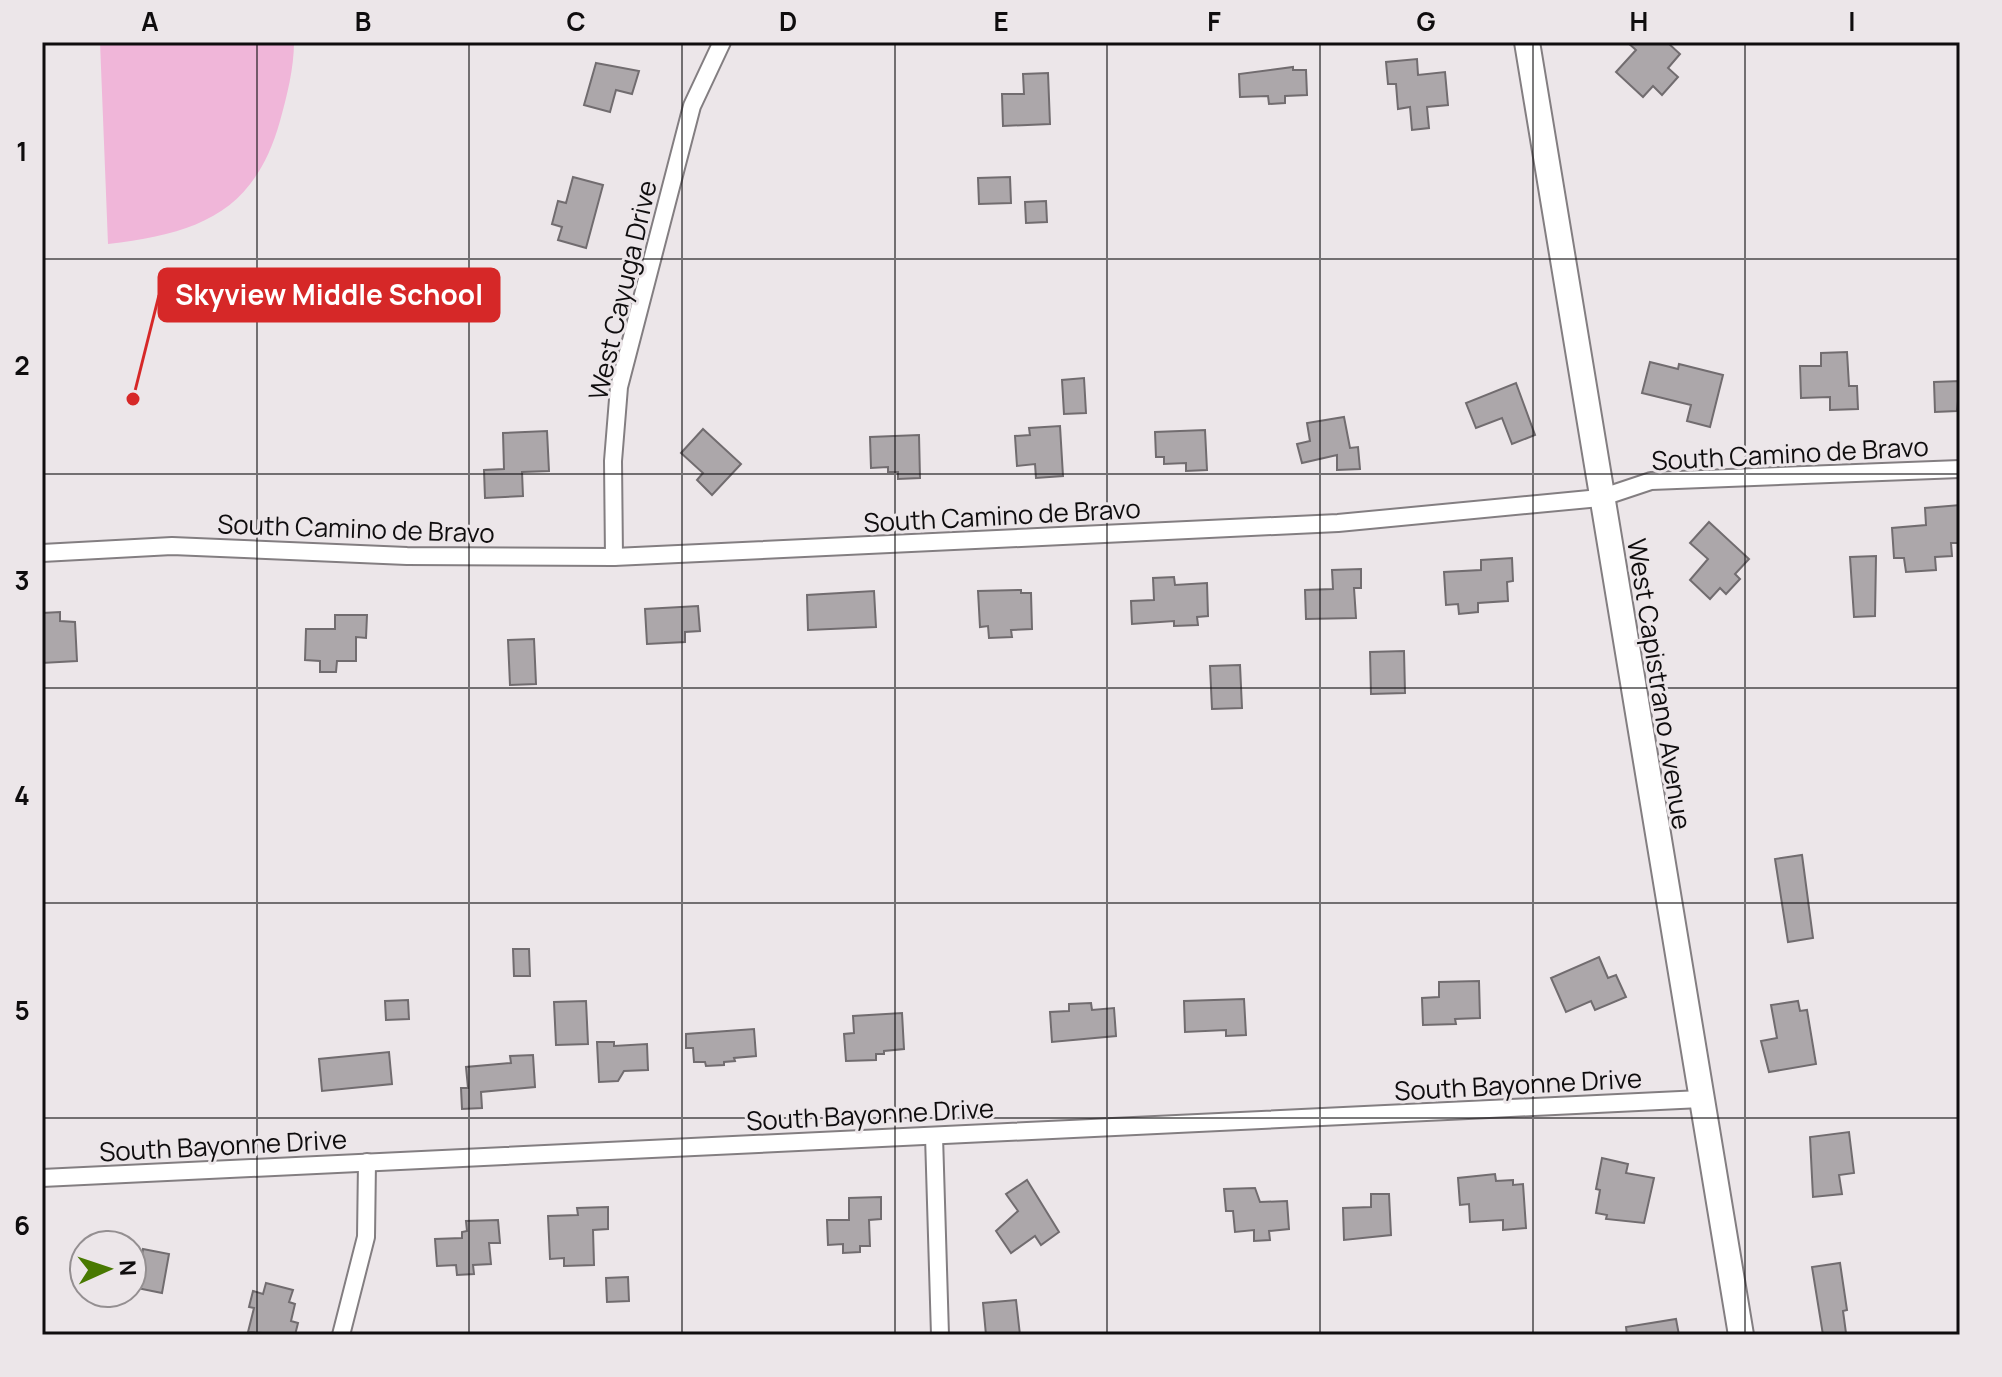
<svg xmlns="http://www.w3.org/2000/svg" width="2002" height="1377" viewBox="0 0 2002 1377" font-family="Manrope,sans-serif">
	<rect width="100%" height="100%" fill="#ece6e9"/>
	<path fill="#f0b6d9" d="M100 42H294C294 68 287 96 280 121 254 214 197 233 108 244Z"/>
	<g fill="#aca7aa" stroke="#716c6f" stroke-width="2">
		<path d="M1627 42H1667L1680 54 1668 68 1678 77 1662 95 1653 86 1643 97 1616 72 1636 50Z"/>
		<path d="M1417 59 1418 75 1445 72 1448 105 1427 107 1429 128 1412 130 1410 107 1398 109 1396 84H1388L1386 62Z"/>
		<path d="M596 63 639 71 632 94 616 90 610 112 584 105Z"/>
		<path d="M1293 67V70H1306L1307 95 1285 96V103L1269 104 1268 96 1240 97 1239 74Z"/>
		<path d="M1048 73 1050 124 1003 126 1002 94H1024L1023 74Z"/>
		<path d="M573 177 603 185 586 248 558 240 562 227 552 224 558 201 566 203Z"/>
		<path d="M1010 177 1011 203 979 204 978 178Z"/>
		<path d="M1046 201 1047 222 1026 223 1025 202Z"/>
		<path d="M1847 352 1849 386H1857L1858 409 1830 410V397L1801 398 1800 366H1821V353Z"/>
		<path d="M1650 362 1678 369 1679 364 1723 375 1710 427 1687 421 1691 405 1642 393Z"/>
		<path d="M1084 378 1086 413 1064 414 1062 380Z"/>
		<path d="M1960 381 1957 411 1935 412 1934 382Z"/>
		<path d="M1516 383 1535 435 1512 444 1502 418 1476 428 1466 403Z"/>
		<path d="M1344 417 1350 448 1358 447 1360 469 1337 470V455L1302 463 1297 444 1310 441 1307 423Z"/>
		<path d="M1060 426 1063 476 1036 478 1035 464 1017 466 1015 436 1030 435 1029 428Z"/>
		<path d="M703 429 741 464 712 495 697 480 703 473 681 453Z"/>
		<path d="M1205 430 1207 470 1186 471V463L1164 464V457H1156L1155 432Z"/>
		<path d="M547 431 549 471 522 472 523 496 485 498 484 470 504 469 503 433Z"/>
		<path d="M919 435 920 478 898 479V472H888V467L871 468 870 437Z"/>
		<path d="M1960 505V543H1951L1952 556 1935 557 1936 570 1906 572 1904 558H1894L1892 528 1926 525 1925 508Z"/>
		<path d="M1709 522 1749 559 1735 574 1740 579 1726 594 1720 588 1710 599 1690 580 1708 559 1690 543Z"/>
		<path d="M1876 556 1875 616 1854 617 1850 557Z"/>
		<path d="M1512 558 1513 581 1507 582 1508 601 1478 603V612L1459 614 1458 604 1446 605 1444 572 1481 570V560Z"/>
		<path d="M1361 569V588H1354L1356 618 1306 619 1305 590 1333 589 1332 570Z"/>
		<path d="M1174 577 1175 585 1207 583 1208 616 1197 617 1198 625 1174 626V621L1132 624 1131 601 1154 600 1153 578Z"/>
		<path d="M1021 590V593H1031L1032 629 1011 630 1012 637 989 638 988 626 980 627 978 591Z"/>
		<path d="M874 591 876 627 808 630 807 595Z"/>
		<path d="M698 606 700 631 685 632V642L647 644 645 609Z"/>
		<path d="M60 612V621L75 622 77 661 42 663V613Z"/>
		<path d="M335 615H367L366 638 356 637V661H337L336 672H320V661L305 660 306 629H335Z"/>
		<path d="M534 639 536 684 510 685 508 640Z"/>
		<path d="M1404 651 1405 693 1371 694 1370 652Z"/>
		<path d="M1240 665 1242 708 1212 709 1210 666Z"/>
		<path d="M1802 855 1813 938 1788 942 1775 859Z"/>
		<path d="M513 949H529L530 976H514Z"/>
		<path d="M1599 957 1608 978 1616 975 1626 997 1595 1010 1591 1001 1566 1012 1551 978Z"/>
		<path d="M1479 981 1480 1018 1455 1019 1456 1024 1423 1025 1422 998 1439 997V982Z"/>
		<path d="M1244 999 1246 1035 1226 1036V1030L1185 1032 1184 1001Z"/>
		<path d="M408 1000 409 1019 386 1020 385 1001Z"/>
		<path d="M586 1001 588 1044 556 1045 554 1002Z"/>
		<path d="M1798 1001 1800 1011 1807 1010 1816 1064 1769 1072 1761 1041 1777 1038 1771 1005Z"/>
		<path d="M1091 1003 1092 1010 1114 1008 1116 1036 1052 1042 1050 1012 1069 1011V1004Z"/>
		<path d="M902 1013 904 1049 884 1051V1054H876V1060L846 1061 844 1034 854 1033 853 1016Z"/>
		<path d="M754 1029 756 1056 734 1058 735 1061 724 1062V1065L706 1066 705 1062H694L693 1048H686V1034Z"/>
		<path d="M597 1042H614V1046L647 1044 648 1070 624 1071 618 1081 599 1082Z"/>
		<path d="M389 1052 392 1084 322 1091 319 1059Z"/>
		<path d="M533 1055 535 1087 481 1092 482 1108 462 1109 461 1088H468L466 1067 511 1063 510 1056Z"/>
		<path d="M1849 1132 1854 1173 1839 1175 1842 1194 1813 1197 1810 1137Z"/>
		<path d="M1602 1158 1628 1164 1626 1173 1654 1178 1644 1223 1606 1219 1607 1215 1596 1213 1600 1190 1596 1189Z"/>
		<path d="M1495 1174 1496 1181 1513 1180V1185L1523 1184 1526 1228 1503 1230V1220L1470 1222 1469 1204 1460 1205 1458 1178Z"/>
		<path d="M1027 1180 1059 1232 1041 1245 1035 1236 1011 1253 996 1231 1018 1211 1006 1194Z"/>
		<path d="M1255 1188 1260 1202 1287 1201 1289 1229 1269 1231 1270 1240 1254 1241V1230L1235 1232 1233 1211H1226L1224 1189Z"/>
		<path d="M1371 1194H1389L1391 1235 1344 1240 1343 1208 1371 1207Z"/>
		<path d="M881 1197V1219L869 1220 870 1246H860V1252L843 1253V1244L828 1245 827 1220H849V1198Z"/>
		<path d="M608 1207V1229L593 1230 594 1265 564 1266V1258L550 1259 548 1216 578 1215 577 1208Z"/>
		<path d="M498 1220 500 1243H489L491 1264 473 1265 474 1274 457 1275 456 1265 437 1266 435 1239 462 1238V1232L467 1231 466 1221Z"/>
		<path d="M143 1249 169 1254 162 1293 132 1287V1260L141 1261Z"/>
		<path d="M1840 1263 1847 1310 1843 1311 1846 1333 1823 1335 1812 1267Z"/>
		<path d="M628 1277 629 1301 607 1302 606 1278Z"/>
		<path d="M266 1283 293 1290 289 1302 295 1304 291 1321 298 1323 295 1335 248 1332 254 1308 249 1307 253 1291 263 1294Z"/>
		<path d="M1016 1300 1020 1335H986L983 1303Z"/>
		<path d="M1676 1319 1679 1335H1627L1626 1327Z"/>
	</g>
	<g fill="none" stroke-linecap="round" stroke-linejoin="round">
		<g stroke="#837e81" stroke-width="20">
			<g id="street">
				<path d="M42 553 172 546 407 556 614 557 1338 523 1600 498 1651 481 1960 469"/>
				<path d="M614 557 613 461 619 387 692 106 722 42"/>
				<path d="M934 1136 940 1335"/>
				<path d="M42 1178 1701 1099"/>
				<path d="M341 1335 366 1237 367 1162"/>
			</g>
		</g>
		<g stroke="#837e81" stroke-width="28">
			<path id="secondary" d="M1527 42 1741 1335"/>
		</g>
		<use href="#street" stroke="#fff" stroke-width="16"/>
		<use href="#secondary" stroke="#fff" stroke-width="24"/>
	</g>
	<path fill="none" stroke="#0f0d0e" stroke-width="2" stroke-opacity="0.55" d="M257 42V1335M469 42V1335M682 42V1335M895 42V1335M1107 42V1335M1320 42V1335M1533 42V1335M1745 42V1335M42 259H1960M42 474H1960M42 688H1960M42 903H1960M42 1118H1960"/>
	<g text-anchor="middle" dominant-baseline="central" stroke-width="6" stroke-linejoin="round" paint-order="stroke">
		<g font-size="26" fill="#0f0d0e" stroke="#ece6e9">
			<text transform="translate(622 290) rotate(-77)">West Cayuga Drive</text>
			<text transform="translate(1790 453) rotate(-3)">South Camino de Bravo</text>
			<text transform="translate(1002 515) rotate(-3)">South Camino de Bravo</text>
			<text transform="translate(356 528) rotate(2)">South Camino de Bravo</text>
			<text transform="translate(1660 684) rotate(81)">West Capistrano Avenue</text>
			<text transform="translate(1518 1084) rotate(-3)">South Bayonne Drive</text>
			<text transform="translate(870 1114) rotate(-3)">South Bayonne Drive</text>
			<text transform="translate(223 1145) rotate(-3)">South Bayonne Drive</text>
		</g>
	</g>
	<path fill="none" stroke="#d62828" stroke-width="3" d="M133 399L159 295"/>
	<circle fill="#d62828" stroke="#ece6e9" stroke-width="3" cx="133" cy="399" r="8"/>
	<rect fill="#d62828" stroke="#d62828" stroke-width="3" x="159" y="269" width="340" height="52" rx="8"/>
	<g font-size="28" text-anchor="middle" font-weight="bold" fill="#fff">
		<text x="329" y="305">Skyview Middle School</text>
	</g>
	<rect width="2002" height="1377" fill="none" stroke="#ece6e9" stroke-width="88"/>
	<g transform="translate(108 1269) rotate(87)"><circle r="38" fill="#ece6e9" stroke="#948f91" stroke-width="2"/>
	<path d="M0-6L14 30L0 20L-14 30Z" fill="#487901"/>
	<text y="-12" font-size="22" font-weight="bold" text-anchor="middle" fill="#0f0d0e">N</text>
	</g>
	<rect x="44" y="44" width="1914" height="1289" fill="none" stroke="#0f0d0e" stroke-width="3"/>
	<g font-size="26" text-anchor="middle" font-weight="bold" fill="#0f0d0e">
		<text x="150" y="31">A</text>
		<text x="363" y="31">B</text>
		<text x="576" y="31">C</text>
		<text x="788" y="31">D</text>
		<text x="1001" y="31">E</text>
		<text x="1214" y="31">F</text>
		<text x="1426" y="31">G</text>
		<text x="1639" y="31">H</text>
		<text x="1852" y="31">I</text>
		<text x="22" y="161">1</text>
		<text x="22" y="375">2</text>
		<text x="22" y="590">3</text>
		<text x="22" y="805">4</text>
		<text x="22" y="1020">5</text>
		<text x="22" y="1235">6</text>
	</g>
</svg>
